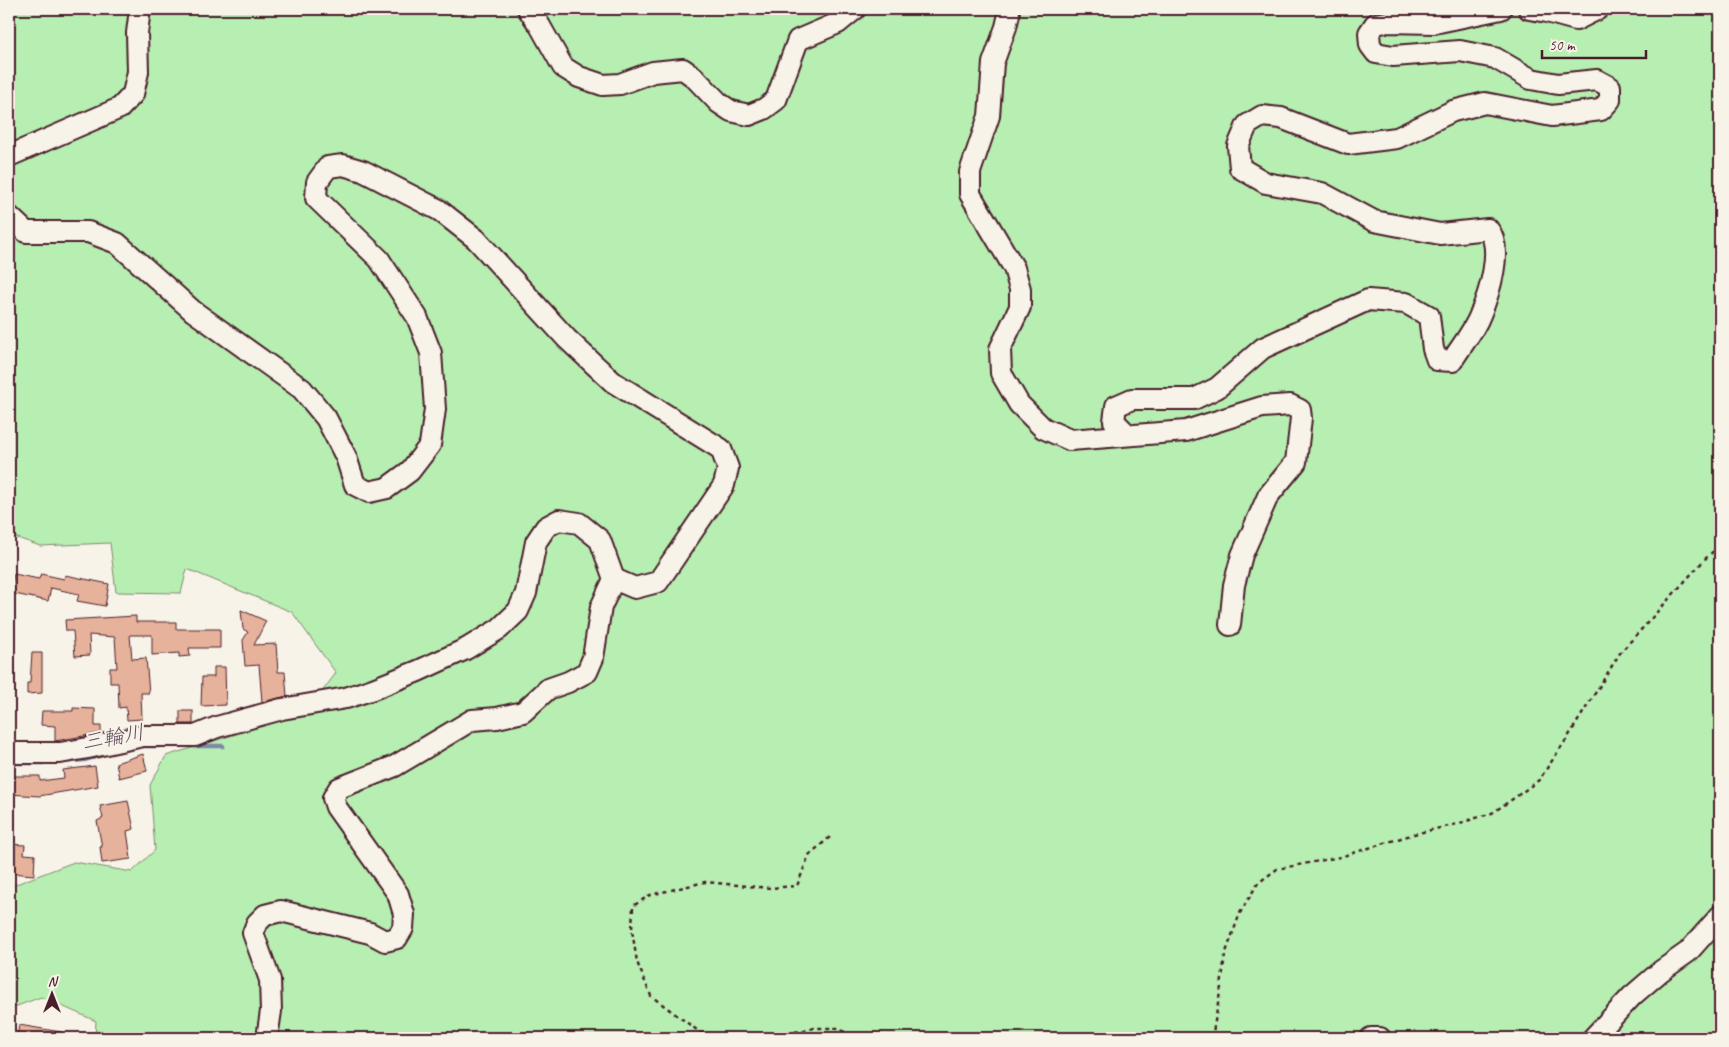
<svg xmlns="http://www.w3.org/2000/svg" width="1729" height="1047" viewBox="0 0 1729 1047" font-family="Caveat,'Klee One',sans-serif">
	<rect width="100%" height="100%" fill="#f7f3e8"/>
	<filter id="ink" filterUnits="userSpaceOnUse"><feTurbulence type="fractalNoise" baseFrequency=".02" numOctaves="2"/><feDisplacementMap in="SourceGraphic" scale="10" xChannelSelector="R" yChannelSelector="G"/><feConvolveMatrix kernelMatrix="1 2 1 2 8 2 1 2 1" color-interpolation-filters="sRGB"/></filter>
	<g filter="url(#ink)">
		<path fill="#b7efb2" stroke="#80876e" d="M9 9H1720V1038H95L96 1021 41 997 9 1009V889L11 886 74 862 132 872 155 850 150 785 166 756 307 712 336 673 292 612 187 569 181 593 116 592 110 543 40 546 9 535Z"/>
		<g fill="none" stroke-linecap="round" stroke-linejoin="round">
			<g stroke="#7e89a9" stroke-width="4.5">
				<path d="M139 746H159"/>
				<path d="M192 746H223"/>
				<path d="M69 761 84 760 102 755"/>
				<path d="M9 763H43"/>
			</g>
		</g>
		<g fill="#e7b29b" stroke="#4a1f2b">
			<path d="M14 574 39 579 41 574 64 579 65 575 109 584 105 606 77 601 79 594 51 588 48 601 10 593Z"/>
			<path d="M241 610 266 621 254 645 276 644 278 672H285L287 696 262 702 259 665 245 666 243 640 248 632 243 629Z"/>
			<path d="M136 616V622H176V629H220V648H189L190 656 179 657V653L152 655V635H130L132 659 146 658 149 693H141L142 719 127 720 126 707 119 708 118 683H110V668H117L115 637 89 635 90 655 75 656 73 631H66L65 620Z"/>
			<path d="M32 653H42V693L27 694V683H30Z"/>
			<path d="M214 667H225L226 705 201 706 202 677H214Z"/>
			<path d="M73 708 95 709V726H101V733L55 741V726L41 725 42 711H73Z"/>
			<rect x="180" y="711" width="13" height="13"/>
			<path d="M143 754 147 771 119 778 116 763Z"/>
			<path d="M95 766 98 786 39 796 9 794V776H40V781L64 778 63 770Z"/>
			<path d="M128 801 134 829 127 831 131 859 102 863 100 847H102L97 821 103 818 100 806Z"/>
			<path d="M9 844 25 845 24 854 35 855 34 875 11 873 12 865H9Z"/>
			<path d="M19 1025 61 1032V1038H17Z"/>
		</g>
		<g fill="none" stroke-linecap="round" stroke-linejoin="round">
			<g stroke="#4a1f2b" stroke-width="24">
				<g id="minor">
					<path d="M528 9 540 26 563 67 579 77 603 85 620 84 653 72 683 69 694 77 719 103 731 111 749 115 764 109 776 100 798 40 838 23 855 9"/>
					<path d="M1008 9 1009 14 1006 27 993 63 989 116 970 172V194L1014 268 1020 289V307L1000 349 1001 373 1019 404 1043 428 1070 440 1186 431 1262 407 1290 405 1300 410 1301 418 1296 462 1268 496 1242 555 1234 585 1230 625"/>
					<path d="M1529 9 1547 12 1576 20 1598 9"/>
					<path d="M9 156 120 108 133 94 138 72 137 33 140 9"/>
					<path d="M9 216 26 232H88L117 243 193 311 302 389 326 418 346 457 355 485 369 492 387 488 410 471 430 445 435 409 431 353 417 317 379 259 316 198 317 182 328 167 343 165 363 171 439 210 476 239 567 339 613 382 721 449 728 468 724 485 658 582 635 588 614 579"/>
					<path d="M1128 435 1114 421 1116 406 1132 399H1194L1217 388 1263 348 1368 300 1406 303 1429 316 1433 349 1437 360 1452 361C1461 346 1474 331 1480 315 1489 294 1504 248 1488 229L1440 234 1374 221 1322 193 1266 183 1240 168 1238 146 1247 125 1262 116 1281 118 1348 144 1397 138 1453 111 1485 103 1552 116 1601 110 1610 100V87L1597 80 1558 84 1531 79 1495 58 1460 51 1393 56 1376 53 1370 45 1369 33 1375 24 1387 22 1434 23 1501 9"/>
					<path d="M9 753H60L88 748 143 736H195L217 727 282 709 346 698 373 689 418 671 466 649 499 629 518 611 526 593 536 542 546 527 559 520 579 523 600 540 614 579 601 607 593 658 587 672 568 682 548 689 523 712 497 718 472 720 395 766 339 788 333 798 336 807 398 894 404 914 403 928 397 938 385 941 370 933 281 911 265 915 257 923 253 933 270 980 271 1011 267 1038"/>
					<path d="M1371 1038H1380"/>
					<path d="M1593 1038 1632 996 1661 971 1688 952 1720 916"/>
				</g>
			</g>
			<g stroke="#4a1f2b" stroke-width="2.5" stroke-dasharray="4 4" stroke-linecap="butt">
				<path d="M830 837 809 855 797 886 770 888 705 882 650 895 633 906 632 930 637 962 651 996 701 1033 731 1038 770 1037 814 1028H839L852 1038"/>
				<path d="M1212 1038 1221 987 1225 955 1240 913 1258 883 1277 869 1340 857 1414 834 1457 824 1492 813 1517 796 1539 780 1568 737 1620 653 1705 559 1720 545"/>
			</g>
			<use href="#minor" stroke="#f7f3e8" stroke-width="20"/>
		</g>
	</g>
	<g text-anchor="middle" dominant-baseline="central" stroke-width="4" stroke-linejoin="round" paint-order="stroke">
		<g font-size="21" font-style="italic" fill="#604b60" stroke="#f7f3e8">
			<text transform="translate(113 737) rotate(-10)">三輪川</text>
		</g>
	</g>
	<rect width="1729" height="1047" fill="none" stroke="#f7f3e8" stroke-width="30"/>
	<rect x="15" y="15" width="1699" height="1017" fill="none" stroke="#4a1f2b" stroke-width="2" filter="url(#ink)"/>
	<g transform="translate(52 994)" stroke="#f7f3e8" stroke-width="4" paint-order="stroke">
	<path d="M0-4L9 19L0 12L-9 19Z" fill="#4a1f2b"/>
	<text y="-8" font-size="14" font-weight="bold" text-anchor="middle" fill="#4a1f2b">N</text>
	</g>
	<path d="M1542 50v8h104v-8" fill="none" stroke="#4a1f2b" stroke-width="2.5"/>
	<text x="1549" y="50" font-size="15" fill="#4a1f2b" stroke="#f7f3e8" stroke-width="4" paint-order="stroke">50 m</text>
</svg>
